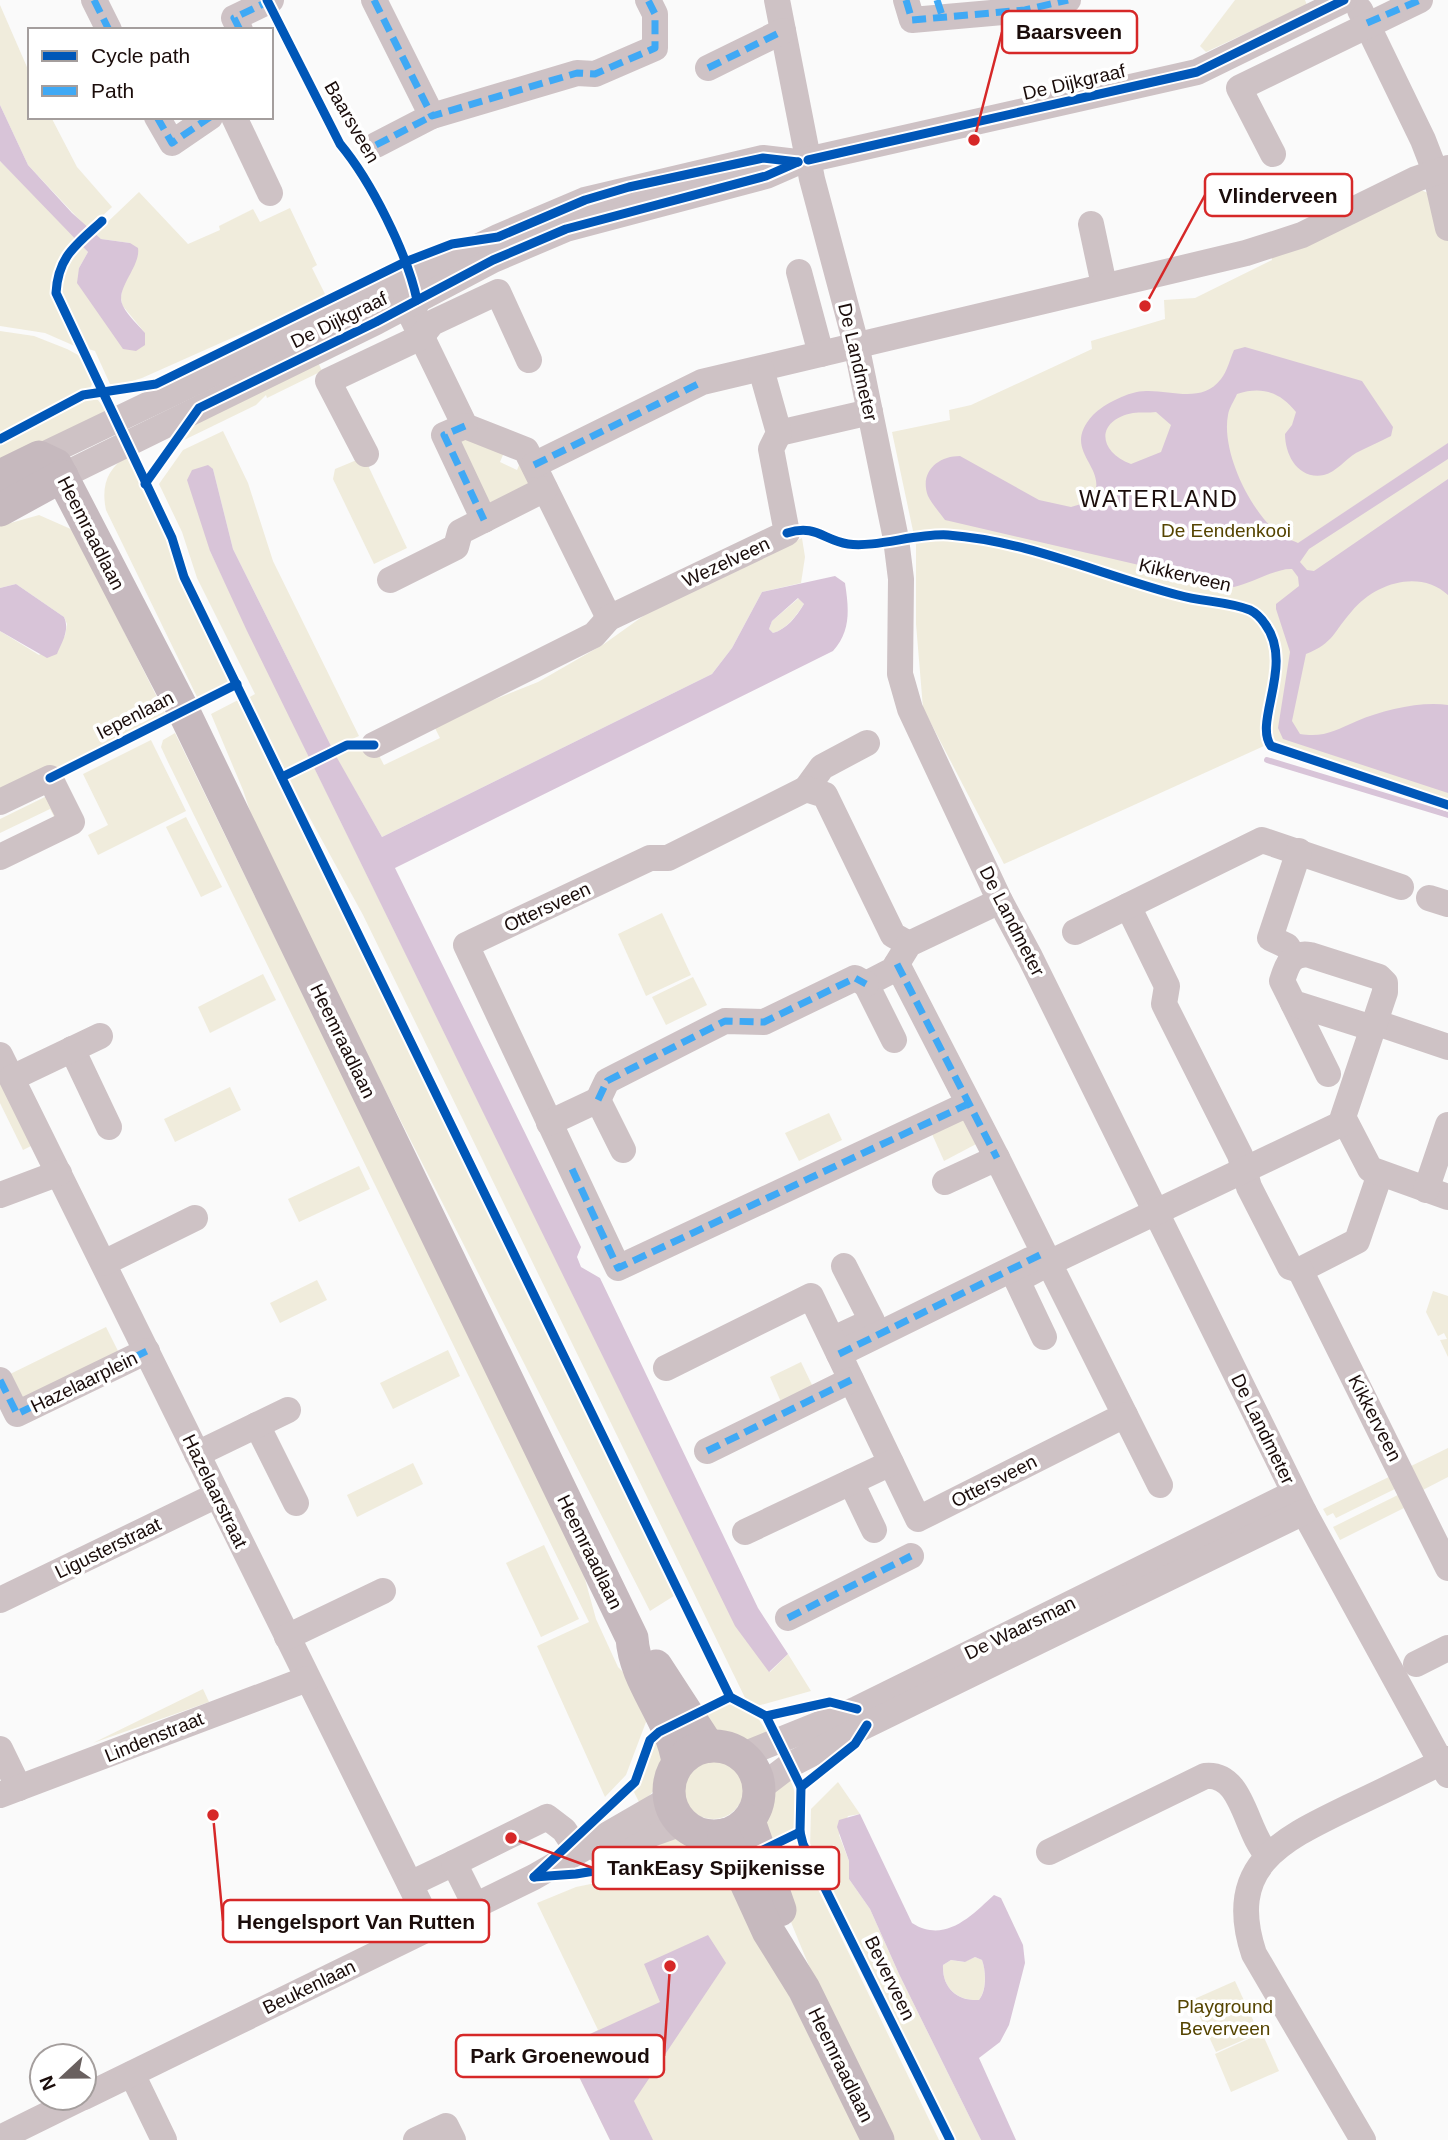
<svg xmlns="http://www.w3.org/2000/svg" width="1448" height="2140" viewBox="0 0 1448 2140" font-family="Arial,sans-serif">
	<rect width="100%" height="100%" fill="#fafafa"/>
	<g fill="#f0ecdc">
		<path d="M1235 0H1305L1307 5 1206 52 1200 46Z"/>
		<path d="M0 5 30 74V117H51L77 167 112 207 88 229 28 165 0 105Z"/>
		<path d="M0 161 77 239C35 272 58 309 77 347L45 333 0 326Z"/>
		<path d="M1419 189 1439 198 1448 221V802L1264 746 1004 864 923 708 916 624V545L892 432 950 420 949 410 971 405 1092 349 1091 341 1165 319 1164 300 1195 298 1272 260V252Z"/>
		<path d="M139 192 188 244 220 230 219 226 253 209 260 222 290 208 317 265 312 268 326 296 142 378 116 386 110 384 95 351 85 348C66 308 44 282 82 245L88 252 79 268 145 333 122 305 121 297 130 243 101 239 95 234Z"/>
		<path d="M0 331 34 336 67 349 80 356 93 382 90 388 0 432Z"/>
		<path d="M317 360 322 371 267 398 266 395 256 405 182 441 201 415Z"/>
		<path d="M89 399 98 400 107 412 0 468V445Z"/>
		<path d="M223 431 248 483 273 561 359 736 332 748 233 549 213 469 210 551 310 759 285 772 248 698 255 694 197 578 182 532 159 484 183 450Z"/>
		<path d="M465 437 505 450 500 462 517 470 522 458 535 486 487 510 454 442Z"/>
		<path d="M128 455 169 542 178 576 229 679 226 685 198 699 106 510C101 486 107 469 128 455Z"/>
		<path d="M364 457 407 548 374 564 333 479 335 469Z"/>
		<path d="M39 515 73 530 166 715 0 795V631L39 655 65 636 67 624 64 617 16 584 0 588V526Z"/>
		<path d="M802 538 805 557 801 583 762 592 732 648 712 674 382 837 336 757 348 751 375 748 384 765 440 738 433 724 538 682 604 644 646 614Z"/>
		<path d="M799 598 804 604C795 617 787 629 773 633L769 629 772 621Z"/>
		<path d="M240 699 677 1594 650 1611 263 850 243 790 211 714Z"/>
		<path d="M175 733 580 1561 596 1619 618 1667 645 1694 656 1716 646 1722 626 1775 605 1797 537 1646 589 1622 167 760 161 747 163 740Z"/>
		<path d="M151 740 186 811 98 855 88 835 108 825 83 774Z"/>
		<path d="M314 767 662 1476 770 1672 788 1654 811 1691 750 1708 363 915 289 780Z"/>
		<path d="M51 794 57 822 50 809 0 833V819Z"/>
		<path d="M186 817 222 887 201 897 166 827Z"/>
		<path d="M662 913 691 975 646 996 618 934Z"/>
		<path d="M263 974 276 1000 210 1033 198 1007Z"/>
		<path d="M693 977 707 1005 666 1025 652 997Z"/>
		<path d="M0 1077 33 1145 23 1150 0 1103Z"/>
		<path d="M230 1087 241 1110 175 1142 164 1119Z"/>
		<path d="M829 1113 842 1140 799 1161 785 1133Z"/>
		<path d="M967 1117 980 1142 944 1161 932 1134Z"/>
		<path d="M359 1166 370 1189 299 1222 288 1199Z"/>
		<path d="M317 1280 327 1300 280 1323 270 1303Z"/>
		<path d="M1433 1291 1448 1296V1357L1440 1340 1447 1339 1444 1333 1438 1336 1426 1312Z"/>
		<path d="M106 1327 122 1359 18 1410 2 1378Z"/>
		<path d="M448 1350 460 1376 393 1409 380 1383Z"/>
		<path d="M801 1362 813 1387 781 1402 770 1377Z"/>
		<path d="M1448 1448V1477L1417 1493 1405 1469Z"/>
		<path d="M413 1463 423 1484 357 1517 347 1495Z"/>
		<path d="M1397 1473 1403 1485 1336 1518 1333 1513 1327 1516 1323 1509Z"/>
		<path d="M1406 1491 1412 1504 1340 1540 1333 1527Z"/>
		<path d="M544 1545 579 1619 541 1637 506 1563Z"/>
		<path d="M203 1689 209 1702 93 1743Z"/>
		<path d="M728 1702 758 1718 770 1737C737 1742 723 1740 700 1716Z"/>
		<path d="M655 1738 668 1756 657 1788 640 1804 633 1790 639 1783Z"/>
		<circle cx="713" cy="1788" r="31"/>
		<path d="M787 1773C795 1788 806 1820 789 1834 782 1839 770 1842 762 1846 758 1812 764 1798 787 1773Z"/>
		<path d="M838 1782 860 1814 848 1816 839 1835 849 1861V1879L870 1909 899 1974 981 2140H955L810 1849 811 1809Z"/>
		<path d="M682 1834 715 1847 861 2140H610L564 2046 598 2030 537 1903 576 1887 615 1879 668 1859 691 1864 665 1855 657 1838Z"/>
		<path d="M800 1852 939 2140H889C845 2049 803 1958 768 1862Z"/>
		<path d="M975 1957 982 1960C986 1971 987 1990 979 2000 957 2001 942 1988 943 1965L951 1960 964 1962Z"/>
		<path d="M1235 1981 1259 2033 1216 2052 1192 2000Z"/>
		<path d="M1262 2033 1279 2071 1231 2092 1215 2054Z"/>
	</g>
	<g fill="#d8c4d8" fill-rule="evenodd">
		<path d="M0 105 28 165 72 213 101 239 130 243 138 248C141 267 114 289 123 306 128 316 138 325 145 333V345L136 351 123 349 77 283 79 268 88 252 0 161Z"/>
		<path d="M1245 347 1362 381 1393 427 1391 436C1380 442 1367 447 1356 453 1346 459 1336 472 1324 475 1298 480 1285 455 1285 434L1292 425 1296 412C1280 392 1262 386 1237 394 1234 401 1229 408 1228 415 1221 451 1250 511 1278 533 1283 537 1291 540 1298 543L1448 443V459L1309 549 1300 562 1307 570 1314 571 1448 479V595C1420 569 1375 583 1352 611 1334 631 1334 643 1306 654L1292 721 1300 734C1324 738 1336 730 1357 721 1383 710 1421 701 1448 705V793L1283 739 1278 728 1290 652 1276 609V604L1299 586 1298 577 1292 569C1276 568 1253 583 1234 587L945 520C940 513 932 504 928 496 919 472 938 456 960 456L1039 500 1071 507 1091 501C1113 467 1058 453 1093 415 1104 404 1129 391 1146 391 1171 390 1202 404 1221 379 1227 372 1230 359 1234 350ZM1156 412 1171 425 1161 452 1131 464C1097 451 1096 420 1133 413 1140 412 1149 413 1156 412Z"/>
		<path d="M208 465 213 469 233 549 336 756 382 837 712 674 732 648 762 592 835 576 845 583C849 609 851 631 833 651L395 868 581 1247 577 1257 581 1267 600 1278 758 1608 788 1654 769 1672 735 1626 247 631 210 551 187 480 192 470ZM798 598 804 604C796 617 787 629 773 633L769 629 772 621Z"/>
		<path d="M16 584 64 617C70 630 62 642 57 654L47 658 0 631V588Z"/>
		<path d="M860 1814 912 1923C945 1944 971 1916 994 1895L1001 1898 1023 1945 1025 1963 1009 2025 1000 2042 979 2058 1016 2140H981L899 1974 870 1909 849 1879V1861L837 1827 839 1820ZM975 1957 982 1960C986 1971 987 1990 979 2000 957 2001 942 1988 943 1965L951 1960 965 1962Z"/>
		<path d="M708 1935 726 1963 634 2101 653 2140H610L564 2046 660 2002 644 1964Z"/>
	</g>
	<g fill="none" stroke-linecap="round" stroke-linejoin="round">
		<path stroke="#d8c4d8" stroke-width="6" d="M1267 760 1448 815"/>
		<g stroke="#cec2c5" stroke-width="26">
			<path d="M94 0 109 30"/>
			<path d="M374 0 432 116 577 73 595 74 655 48V14L648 0"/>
			<path d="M777 0 812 179 856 344 896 539 901 579 900 674 910 709 1000 901 1030 957 1304 1512 1448 1775"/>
			<path d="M906 0 912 20 1025 10 1068 0"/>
			<path d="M1360 10 1423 140 1435 171 1448 228"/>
			<path d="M240 30 234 18 271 0"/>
			<path d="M708 68 783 31"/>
			<path d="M157 117 172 143 210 117"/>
			<path d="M234 117 270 193"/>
			<path d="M376 145 432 116"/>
			<path d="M1273 154 1239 88 1420 0"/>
			<path d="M1091 224 1104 285"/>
			<path d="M799 272 821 354"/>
			<path d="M417 300 412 317 465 426 526 450 609 618"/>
			<path d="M465 426 444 435 484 520"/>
			<path d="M779 433 870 412"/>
			<path d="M366 454 328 381 421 337 432 323 498 292 529 360"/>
			<path d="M39 457 498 237 585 200 763 158 797 162"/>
			<path d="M534 465 702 382 1246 253 1302 235 1416 179 1448 168"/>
			<path d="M62 476 376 322 493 260 566 229 766 176 798 162 1197 72 1344 0"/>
			<path d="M390 580 456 547 460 532 545 489"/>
			<path d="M374 745 594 635 609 618 787 533 771 449 779 433 761 369"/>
			<path d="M806 789 822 767 867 743"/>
			<path d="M0 802 50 778 72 822 0 857"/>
			<path d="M1429 898 1448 904"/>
			<path d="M1128 906 1167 986 1164 1004 1240 1155 1249 1187 1290 1267 1300 1270 1357 1241 1380 1174"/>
			<path d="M1075 932 1262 840 1401 887"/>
			<path d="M909 944 893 935 825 795 806 789 668 858H650L466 945 618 1268 968 1104"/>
			<path d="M1294 957 1287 946 1270 938 1299 851"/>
			<path d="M897 964 997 1158"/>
			<path d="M1293 1003 1328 1074"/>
			<path d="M1374 1022 1448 1047"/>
			<path d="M1372 1028 1293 1003 1282 981C1287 965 1291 952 1310 955L1379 977 1385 983V992L1343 1117 1370 1169 1448 1197"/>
			<path d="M894 1040 866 984 893 970 909 944 1000 901"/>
			<path d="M72 1049 109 1127"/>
			<path d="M0 1055 431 1927"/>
			<path d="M12 1078 100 1036"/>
			<path d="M598 1100 607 1081 725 1021 764 1022 855 978 866 984"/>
			<path d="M549 1123 598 1100 623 1150"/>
			<path d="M945 1182 997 1158 1049 1263 1017 1280 1044 1337"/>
			<path d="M1426 1190 1448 1125"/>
			<path d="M0 1195 59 1173"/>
			<path d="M104 1263 195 1218"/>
			<path d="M1300 1270 1448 1568"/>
			<path d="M844 1334 872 1321 844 1266"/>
			<path d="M839 1354 1030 1260"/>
			<path d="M666 1368 811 1296 918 1519 1125 1415 1049 1263 1345 1122"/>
			<path d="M0 1380 17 1414 147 1351"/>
			<path d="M1125 1415 1160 1485"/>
			<path d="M257 1425 296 1503"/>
			<path d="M707 1451 851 1380"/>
			<path d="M197 1454 288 1410"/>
			<path d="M851 1482 874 1530"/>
			<path d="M745 1532 891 1463"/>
			<path d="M0 1600 217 1495"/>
			<path d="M788 1618 911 1556"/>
			<path d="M287 1637 383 1591"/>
			<path d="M1416 1664 1448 1648"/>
			<path d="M0 1749 19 1788"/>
			<path d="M743 1755 857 1709 1294 1493"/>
			<path d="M760 1788 790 1765 867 1725 1304 1512"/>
			<path d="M0 1795 307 1679"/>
			<path d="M601 1852 682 1823"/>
			<path d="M1049 1852 1205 1776C1244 1772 1245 1833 1268 1855"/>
			<path d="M410 1884 454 1863"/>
			<path d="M475 1905 454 1863 547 1817 564 1830 578 1851"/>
			<path d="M132 2074 164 2140"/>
			<path d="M84 2097 534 1877 669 1799"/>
			<path d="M0 2138 81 2098"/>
			<path d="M416 2140 446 2126 453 2140"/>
			<path d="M1363 2140 1254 1954C1225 1867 1279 1841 1347 1808 1381 1792 1414 1776 1448 1759"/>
		</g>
		<g stroke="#c6b9be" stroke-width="33">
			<path d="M0 476 39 457 56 465 183 710 632 1638C635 1683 672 1718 678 1763"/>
			<path d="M0 510 62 476"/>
			<path d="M656 1666 708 1746"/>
			<circle cx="714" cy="1791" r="45"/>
			<path d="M749 1821 780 1910"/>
			<path d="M724 1835 768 1931 804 1989 878 2140"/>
		</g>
		<g stroke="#3fa9f5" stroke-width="7" stroke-dasharray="14 7" stroke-linecap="butt">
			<path d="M94 0 109 30"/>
			<path d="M374 0 432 116 577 73 595 74 655 48V14L648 0"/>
			<path d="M906 0 912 20 1025 10 1068 0"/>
			<path d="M937 0 943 18"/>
			<path d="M1367 23 1420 0"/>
			<path d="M240 30 234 18 271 0"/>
			<path d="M708 68 783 31"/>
			<path d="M157 117 172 143 210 117"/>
			<path d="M376 145 432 116"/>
			<path d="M465 426 444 435 484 520"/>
			<path d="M534 465 702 382"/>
			<path d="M897 964 997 1158"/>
			<path d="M598 1100 607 1081 725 1021 764 1022 855 978 866 984"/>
			<path d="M572 1169 618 1268 968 1104"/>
			<path d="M839 1354 1044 1253"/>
			<path d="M0 1380 17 1414 147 1351"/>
			<path d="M707 1451 851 1380"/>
			<path d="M788 1618 911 1556"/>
		</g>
		<g stroke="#fff" stroke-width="13">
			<g id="cycleway">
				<path d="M267 0 340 144C371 181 407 253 417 300"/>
				<path d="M808 160 1197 72 1344 0"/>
				<path d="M102 221C76 245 58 256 56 293L172 538 184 577 730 1697 766 1716 801 1787 800 1832 803 1844 950 2140"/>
				<path d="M0 439 83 395 156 384 405 262 452 244 498 237 585 200 629 187 763 158 798 162"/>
				<path d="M145 484 199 408 376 322 493 260 566 229 766 176 798 162"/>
				<path d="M787 533C816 524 823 540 848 544 876 548 917 533 948 535 1028 541 1101 575 1178 595 1202 602 1227 601 1250 610 1256 613 1261 618 1265 624 1295 664 1253 722 1271 746L1448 805"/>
				<path d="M282 777 347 745H374"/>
				<path d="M50 778 237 684"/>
				<path d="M766 1716 830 1702 857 1709"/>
				<path d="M801 1787 855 1744 867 1725"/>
				<path d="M534 1877 576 1874 668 1859 714 1874 800 1832"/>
				<path d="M534 1877 635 1782 650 1740 659 1732 730 1697"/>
			</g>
		</g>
		<use href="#cycleway" stroke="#0057b8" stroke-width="9"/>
	</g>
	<g text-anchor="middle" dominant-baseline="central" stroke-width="7" stroke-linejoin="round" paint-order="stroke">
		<g font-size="19" fill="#1b0d0b" stroke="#fff">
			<text transform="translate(1074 82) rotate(-13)">De Dijkgraaf</text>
			<text transform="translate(352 122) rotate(60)">Baarsveen</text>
			<text transform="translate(339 320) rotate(-26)">De Dijkgraaf</text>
			<text transform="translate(858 362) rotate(77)">De Landmeter</text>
			<text transform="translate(91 533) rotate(63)">Heemraadlaan</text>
			<text transform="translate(726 562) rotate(-25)">Wezelveen</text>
			<text transform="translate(1185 575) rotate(13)">Kikkerveen</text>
			<text transform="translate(135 715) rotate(-27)">Iepenlaan</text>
			<text transform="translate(547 907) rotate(-25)">Ottersveen</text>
			<text transform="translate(1012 921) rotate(63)">De Landmeter</text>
			<text transform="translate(343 1041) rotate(64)">Heemraadlaan</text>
			<text transform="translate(84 1382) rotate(-26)">Hazelaarplein</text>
			<text transform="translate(1375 1418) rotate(63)">Kikkerveen</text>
			<text transform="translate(1263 1429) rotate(64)">De Landmeter</text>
			<text transform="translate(994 1481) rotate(-27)">Ottersveen</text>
			<text transform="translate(215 1491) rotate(64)">Hazelaarstraat</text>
			<text transform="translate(108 1548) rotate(-26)">Ligusterstraat</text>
			<text transform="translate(590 1552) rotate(64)">Heemraadlaan</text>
			<text transform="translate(1020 1628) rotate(-26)">De Waarsman</text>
			<text transform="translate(154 1737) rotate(-22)">Lindenstraat</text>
			<text transform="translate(890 1978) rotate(64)">Beverveen</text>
			<text transform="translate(309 1987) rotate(-26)">Beukenlaan</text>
			<text transform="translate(841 2065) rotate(64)">Heemraadlaan</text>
		</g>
		<g font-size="19" fill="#540" stroke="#fff">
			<text x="1226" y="530">De Eendenkooi</text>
			<text x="1225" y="2006">Playground<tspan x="1225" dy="22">Beverveen</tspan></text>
		</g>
		<g font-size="23" letter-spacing="2" fill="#1b0d0b" stroke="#fff">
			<text x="1159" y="499">WATERLAND</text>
		</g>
	</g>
	<path fill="none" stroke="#d62828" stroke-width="2.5" d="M974 140L1002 32M1145 306L1205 195M511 1838L593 1868M213 1815L223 1921M670 1966L664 2056"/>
	<g fill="#d62828" stroke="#fff" stroke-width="2.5">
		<circle cx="974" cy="140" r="7"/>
		<circle cx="1145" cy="306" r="7"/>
		<circle cx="511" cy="1838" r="7"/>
		<circle cx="213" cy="1815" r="7"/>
		<circle cx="670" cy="1966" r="7"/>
	</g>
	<g fill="#fff" stroke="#d62828" stroke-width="2.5">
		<rect x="1002" y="11" width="135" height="42" rx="7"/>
		<rect x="1205" y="174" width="147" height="42" rx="7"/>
		<rect x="593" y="1847" width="246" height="42" rx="7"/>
		<rect x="223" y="1900" width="266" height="42" rx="7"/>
		<rect x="456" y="2035" width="208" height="42" rx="7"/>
	</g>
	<g font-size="21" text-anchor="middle" font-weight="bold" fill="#1b0d0b">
		<text x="1069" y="39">Baarsveen</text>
		<text x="1278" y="203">Vlinderveen</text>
		<text x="716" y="1875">TankEasy Spijkenisse</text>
		<text x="356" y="1929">Hengelsport Van Rutten</text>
		<text x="560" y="2063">Park Groenewoud</text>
	</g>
	<rect x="28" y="28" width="245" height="91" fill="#ffffff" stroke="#a49e9d" stroke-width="2"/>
	<rect x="42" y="51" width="35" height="10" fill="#0057b8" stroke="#a49e9d" stroke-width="2"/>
	<text x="91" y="63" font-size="21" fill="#1b0d0b">Cycle path</text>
	<rect x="42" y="86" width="35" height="10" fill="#3fa9f5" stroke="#a49e9d" stroke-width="2"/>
	<text x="91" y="98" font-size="21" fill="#1b0d0b">Path</text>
	<g transform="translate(63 2077) rotate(248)"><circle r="33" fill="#ffffff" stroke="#a49e9d" stroke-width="2"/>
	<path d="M0-5L12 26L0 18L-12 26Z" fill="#69605f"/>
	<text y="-10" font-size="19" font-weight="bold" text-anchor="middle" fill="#1b0d0b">N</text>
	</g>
</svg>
